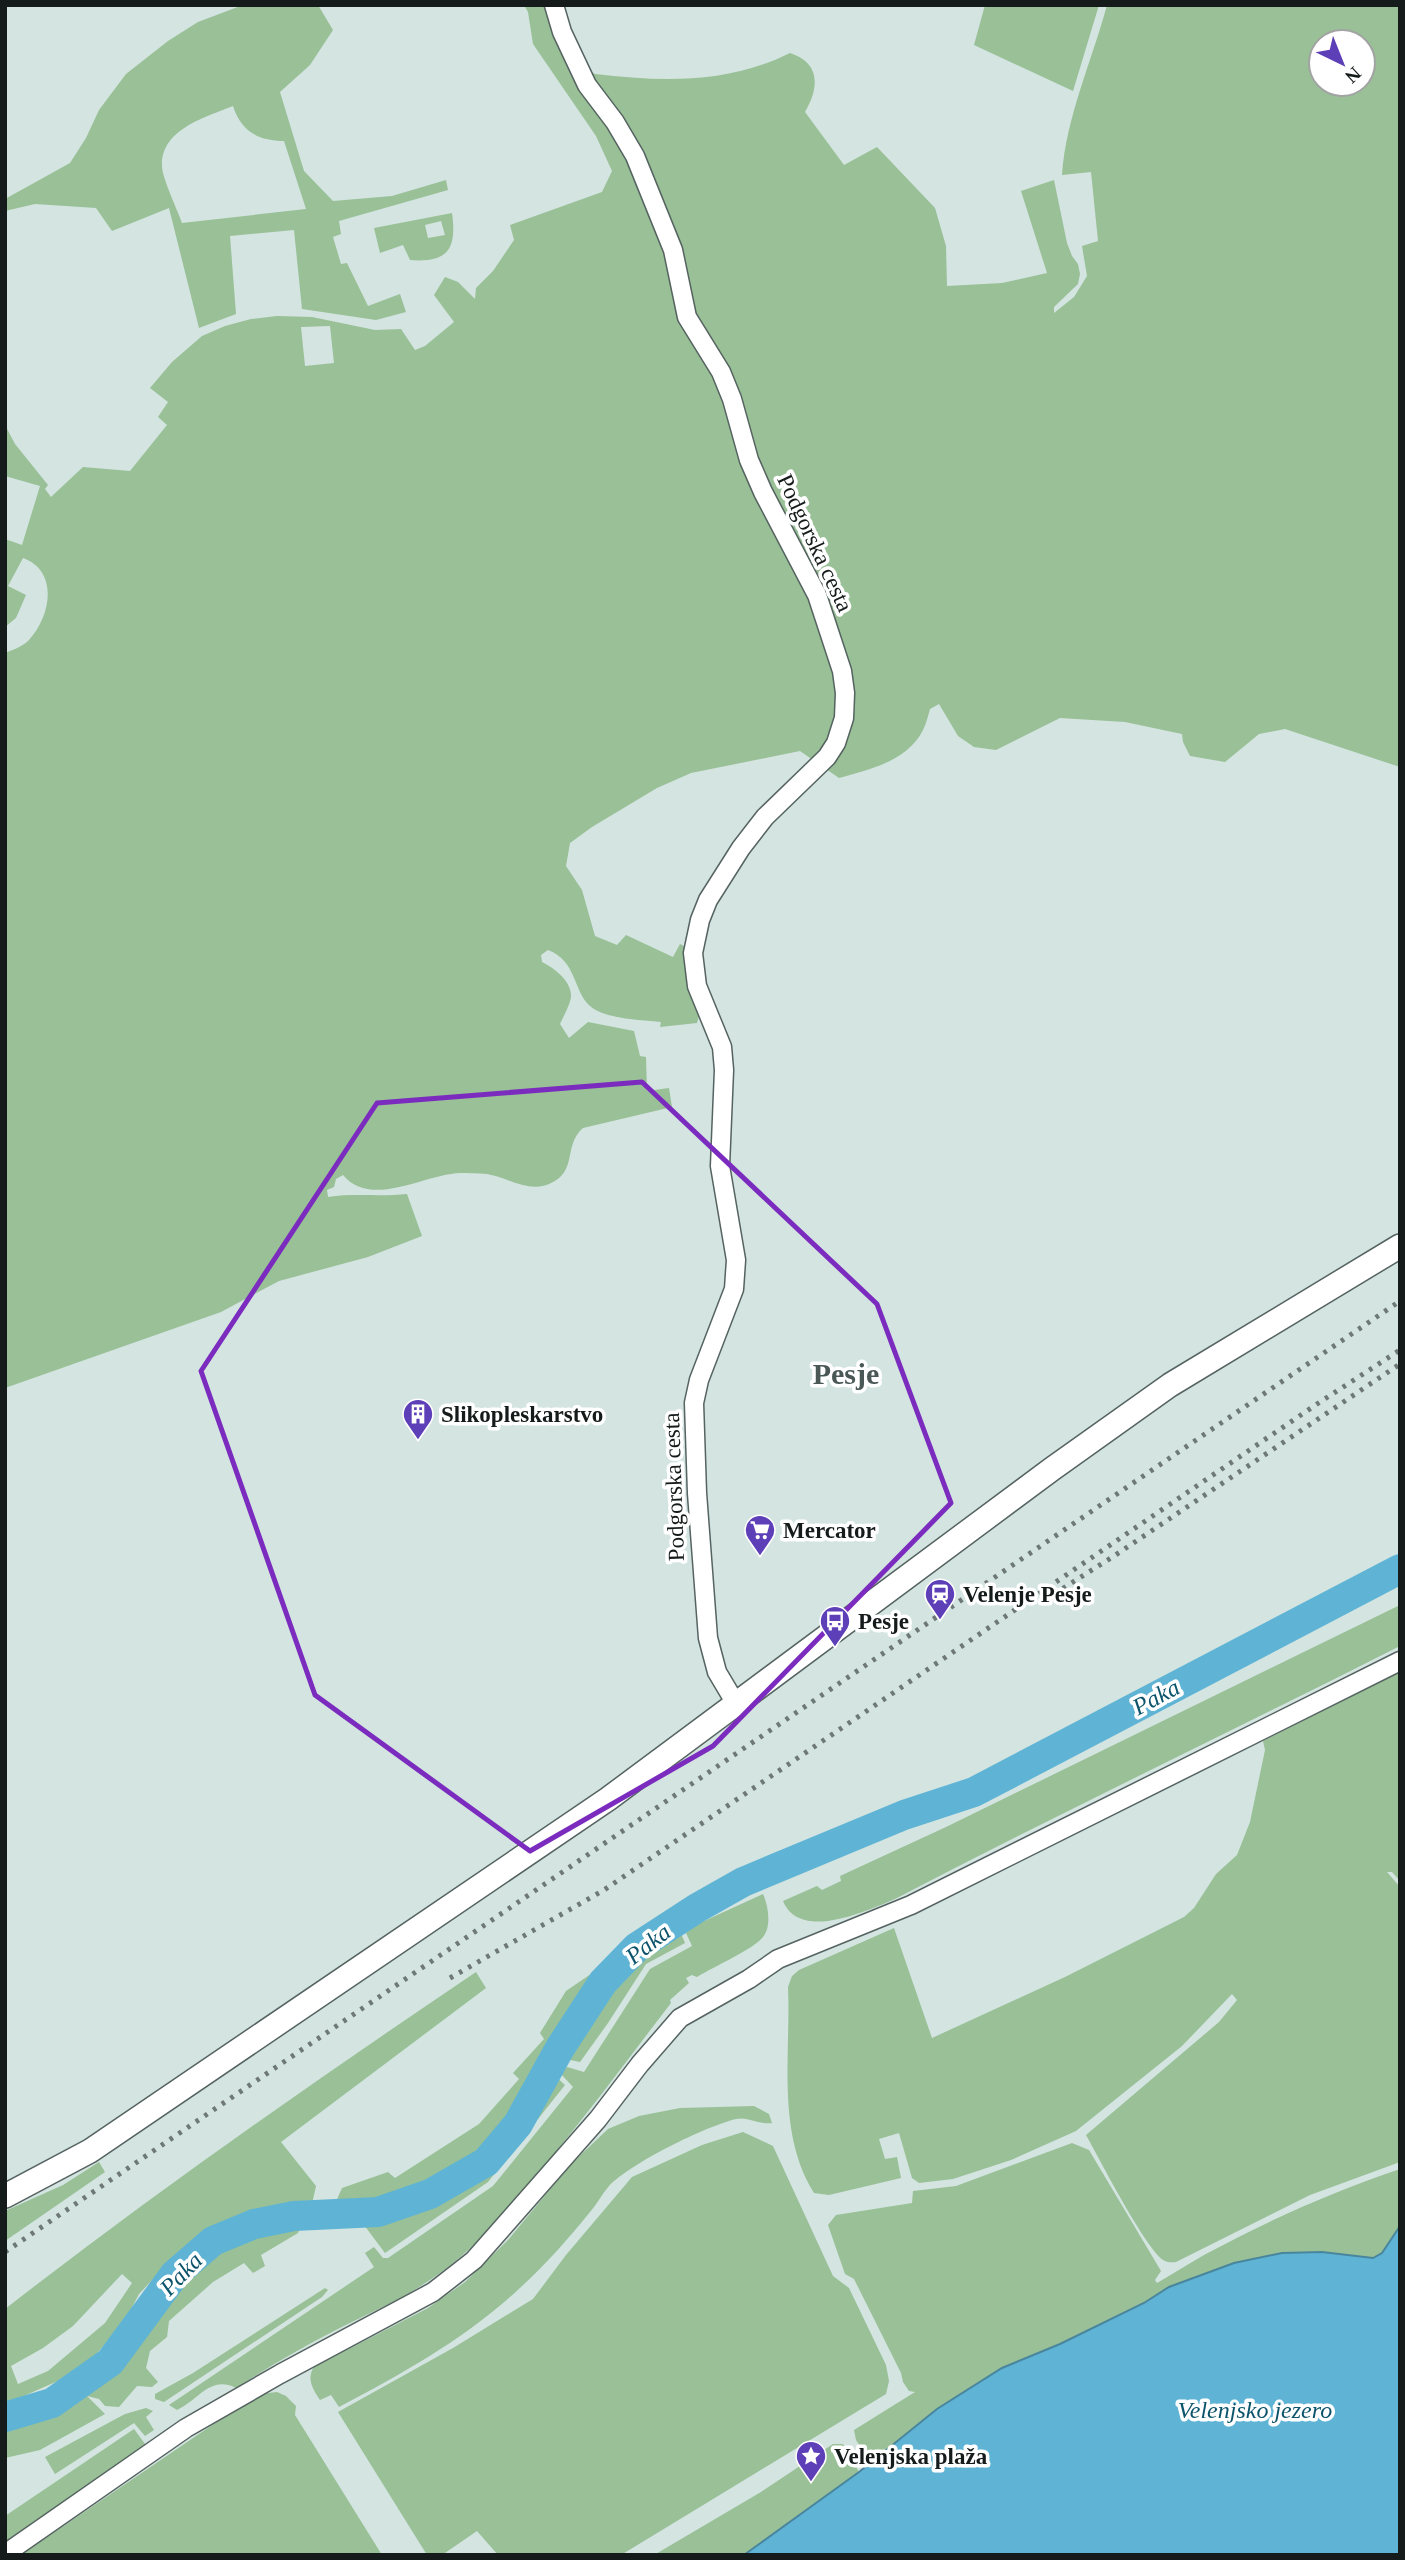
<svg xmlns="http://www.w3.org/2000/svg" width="1405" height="2560" viewBox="0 0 1405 2560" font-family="Georgia,serif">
	<rect width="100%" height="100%" fill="#d3e4e1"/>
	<g fill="#99c096" fill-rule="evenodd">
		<path d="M243 5H318L333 30 310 65 280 92 304 171 333 201 392 196 446 180 448 190 339 221 341 234 333 237 341 264 347 263 368 306 400 294 406 312 376 320 302 309 294 230 230 236 236 314 199 328 169 208 112 231 96 208 35 204 5 211V199L70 163 86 138 99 110 126 74 168 41 198 22ZM233 106C241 131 258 141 284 141L306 209 182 223C178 211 162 178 162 166 161 129 206 117 233 106Z"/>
		<path d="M524 5H553L587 69 595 74C663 82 728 84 790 53 821 63 819 88 805 112L844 165 877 147 935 208 946 246 947 286 1002 283 1047 273 1021 191 1054 180 1067 243 1072 256 1078 264 1080 274 1078 284 1054 307V313L1074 297 1087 276 1082 246 1098 241 1091 172 1062 175C1066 117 1092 61 1107 5H1400V767L1285 729 1259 734 1225 762 1190 756 1183 742 1182 734 1125 722 1060 718 996 750 974 747 958 736 939 704 930 709C928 716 926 724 923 730 908 761 868 770 839 778L800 751 691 773 657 788 592 827 570 843 566 866 582 890 595 936 617 945 626 935 673 957 680 944 688 948 701 1009 697 1023 660 1027 661 1022C642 1020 604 1019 590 1006 573 991 577 961 548 950L541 955 542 962C554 968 572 981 571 997 570 1005 563 1017 560 1024L569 1038 588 1022 634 1031 640 1056 646 1057 647 1091 669 1088 672 1107 583 1128C562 1147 579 1171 549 1184 529 1193 506 1177 487 1174 478 1173 468 1173 460 1173 425 1174 371 1209 343 1175L336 1179 334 1187 327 1190 328 1197C354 1193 380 1197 407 1194L422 1236 368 1257 279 1281 221 1312 5 1388V653C13 650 23 646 29 640 51 616 59 571 23 558L8 586 26 595 16 618 5 627V539L22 545 40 486 5 476V425L15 444 48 485 45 489 51 497 83 467 130 471 167 425 158 417 168 402 150 388 172 362 202 336 225 326 251 319 277 316 312 317 375 330 401 329 415 350 425 346 454 322 434 295 445 277 458 282 475 299 476 288 493 271 514 240 510 225 602 192 612 171 596 136 533 44 528 12ZM1321 42H1363V84H1321ZM330 326 334 363 305 366 301 327Z"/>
		<path d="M985 5H1099L1073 91 974 45Z"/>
		<path d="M452 213C457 249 448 263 410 260L403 245 380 253 374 228ZM441 221 445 235 428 238 425 225Z"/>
		<path d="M1400 1605V1646C1232 1731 1062 1812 895 1899 866 1911 800 1942 783 1901L817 1886 822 1890 841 1881 840 1876 946 1827Z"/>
		<path d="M1400 1672V1881L1392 1872H1387L1400 1887V2162L1310 2195 1176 2262C1173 2262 1169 2263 1165 2261 1148 2254 1098 2156 1086 2135L1219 2022 1237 2000 1232 1994 1182 2046 1076 2131 1011 2160 953 2179 919 2183 912 2178 899 2133 879 2139 885 2159 897 2157 901 2178 829 2195 814 2193C776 2132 791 2055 788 1987L792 1976 799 1970 894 1928 932 2038 1065 1977 1184 1917 1194 1908 1216 1874 1237 1855 1250 1822 1265 1750 1263 1741Z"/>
		<path d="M763 1881V1889L679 1929 685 1943 646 1964 608 2023 580 2062 565 2059 579 2031 619 1974 646 1949 738 1889Z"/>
		<path d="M763 1894C768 1905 772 1926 763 1937 754 1949 713 1967 697 1977L692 1975 686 1978 689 1983 670 2000 671 2003C631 2055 592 2108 550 2159 517 2200 483 2242 440 2273 406 2298 369 2313 332 2332 299 2349 267 2368 236 2388 210 2375 199 2400 177 2410L169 2405 374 2267 365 2253 374 2247 383 2258H388L493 2186 573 2087 561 2074 567 2067 584 2072 650 1969 692 1946 686 1933 691 1927Z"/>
		<path d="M604 1965C595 1986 577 2005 566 2024 552 2051 538 2079 522 2104 493 2150 421 2197 367 2204 357 2205 346 2204 335 2204L342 2188 388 2172 395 2178 479 2124 519 2079 513 2073 544 2039 540 2033 566 1991Z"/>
		<path d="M476 1972 486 1988 281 2142 316 2186 312 2204 243 2215 215 2228 167 2264 139 2294 126 2319 83 2370 26 2395 5 2407V2309C158 2190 316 2080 476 1972ZM122 2274 132 2283 105 2323 48 2371 18 2384 11 2366 43 2348 73 2326Z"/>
		<path d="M553 2074 565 2085 488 2182 385 2253 361 2221C416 2220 495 2172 526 2127 537 2112 545 2091 553 2074Z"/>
		<path d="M754 2106 769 2114 772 2123C760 2125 747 2116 736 2119 704 2127 631 2163 609 2186 602 2194 597 2204 590 2212 569 2238 546 2264 521 2287 468 2337 404 2373 339 2407L331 2395 320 2400C313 2389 306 2379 314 2367L428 2308 465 2282 508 2240 571 2164 608 2129 639 2116 680 2108Z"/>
		<path d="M743 2132 773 2146 833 2276 849 2288 886 2365 889 2381 886 2394 621 2555H498L477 2531 442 2555H427L338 2412 453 2348 533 2299 566 2255 632 2177 702 2145Z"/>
		<path d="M1072 2143 1089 2150 1161 2271 1155 2280 1157 2283C1173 2274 1188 2264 1204 2255 1267 2221 1332 2192 1400 2169V2226L1382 2253 1373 2258 1322 2252 1169 2287 1144 2303 1060 2344 1002 2368 937 2409 871 2463 856 2440 854 2430 915 2392 909 2391 903 2382 901 2373 854 2279 845 2274 828 2225 836 2215 912 2203 913 2191 956 2186Z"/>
		<path d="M99 2162 105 2172 5 2241V2211L63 2185Z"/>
		<path d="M303 2222 298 2233 261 2255 265 2266 253 2273 244 2263 213 2282 169 2321 167 2337 150 2351 146 2368 158 2382 152 2387 137 2386 119 2407 105 2406 99 2399 87 2396 105 2414 40 2450 5 2458V2429C35 2425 59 2411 82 2392L87 2396C110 2380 130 2358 146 2335 154 2323 159 2309 167 2297 178 2279 198 2260 216 2248 242 2232 274 2227 303 2222Z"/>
		<path d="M325 2288 328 2290 322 2297 164 2402 155 2399V2394L193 2373Z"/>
		<path d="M277 2392 286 2396 296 2406 295 2415 382 2555H21L243 2404 260 2394Z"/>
		<path d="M146 2408 153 2411 146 2417 154 2430 145 2436 134 2423 55 2474 45 2457 125 2414Z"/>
		<path d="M134 2429 148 2448 5 2544V2516Z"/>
		<path d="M833 2444H843L859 2472 744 2555H654L761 2492Z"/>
	</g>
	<path fill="#5fb4d6" stroke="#49869e" stroke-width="2" d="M1400 2226V2555H744L859 2472 937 2409 1002 2368 1060 2344 1144 2303 1169 2287 1234 2263 1282 2253 1322 2252 1373 2258 1382 2253Z"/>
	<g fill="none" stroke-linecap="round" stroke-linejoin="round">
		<path stroke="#5fb4d6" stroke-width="30" d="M5 2417 52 2403 110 2362 175 2274 213 2241 254 2224 294 2216 378 2212 430 2194 486 2162 518 2124 560 2048 603 1982 637 1947 697 1908 743 1882 904 1815 974 1792 1400 1569"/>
		<g stroke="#556361" stroke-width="21">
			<g id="minor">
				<path d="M554 5 562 32 587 85 615 122 635 156 673 250 687 317 721 372 732 399 749 460 763 492 817 595 842 671 845 693 844 718 836 743 827 757 765 817 741 848 708 900 700 920 693 953 697 986 722 1047 724 1070 720 1166 736 1260 734 1289 699 1380 694 1403 697 1493 708 1638 717 1672 736 1704"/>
				<path d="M5 2554 186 2428 280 2374 433 2292 474 2260 598 2119 640 2064 680 2018 749 1979 778 1959 911 1905 1400 1661"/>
			</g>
		</g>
		<g stroke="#556361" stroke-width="26">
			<path id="major" d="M5 2196 90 2151 608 1799 1052 1469 1170 1385 1400 1246"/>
		</g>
		<use href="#minor" stroke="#fff" stroke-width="18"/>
		<use href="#major" stroke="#fff" stroke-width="23"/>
		<g stroke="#6e7977" stroke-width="5" stroke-dasharray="3.5 7" stroke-linecap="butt">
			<path d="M1054 1594 1114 1556 1400 1364"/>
			<path d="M450 1978 604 1890 1317 1404 1400 1350"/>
			<path d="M5 2252 1400 1301"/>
		</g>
	</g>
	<path fill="none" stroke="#7b2cbf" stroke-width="5" stroke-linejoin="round" d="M642 1082 877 1304 951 1503 713 1746 530 1851 315 1695 201 1371 377 1103Z"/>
	<defs>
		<g id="building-pin" transform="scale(1.575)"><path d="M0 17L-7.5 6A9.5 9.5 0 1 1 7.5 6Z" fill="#5d3fb8" stroke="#fff"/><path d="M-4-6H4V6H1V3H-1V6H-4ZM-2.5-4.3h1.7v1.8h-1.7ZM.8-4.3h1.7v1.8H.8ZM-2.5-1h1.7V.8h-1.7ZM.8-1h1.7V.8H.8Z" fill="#fff"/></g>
		<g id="supermarket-pin" transform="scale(1.575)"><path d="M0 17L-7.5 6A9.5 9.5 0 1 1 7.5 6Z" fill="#5d3fb8" stroke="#fff"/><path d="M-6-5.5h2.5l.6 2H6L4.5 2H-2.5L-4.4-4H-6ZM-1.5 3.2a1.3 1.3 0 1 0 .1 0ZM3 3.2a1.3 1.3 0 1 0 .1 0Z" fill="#fff"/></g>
		<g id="station-pin" transform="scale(1.575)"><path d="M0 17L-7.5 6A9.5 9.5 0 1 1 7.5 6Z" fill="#5d3fb8" stroke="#fff"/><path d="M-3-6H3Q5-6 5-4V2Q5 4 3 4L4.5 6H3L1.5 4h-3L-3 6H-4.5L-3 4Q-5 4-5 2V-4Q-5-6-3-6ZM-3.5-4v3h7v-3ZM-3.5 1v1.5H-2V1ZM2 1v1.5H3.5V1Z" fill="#fff"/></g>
		<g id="bus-pin" transform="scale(1.575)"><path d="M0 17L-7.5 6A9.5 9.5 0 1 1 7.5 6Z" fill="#5d3fb8" stroke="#fff"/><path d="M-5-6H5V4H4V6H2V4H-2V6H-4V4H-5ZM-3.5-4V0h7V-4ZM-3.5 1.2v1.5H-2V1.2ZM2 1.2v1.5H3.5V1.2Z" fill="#fff"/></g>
		<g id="sight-pin" transform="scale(1.575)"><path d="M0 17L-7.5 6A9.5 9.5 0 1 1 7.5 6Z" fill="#5d3fb8" stroke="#fff"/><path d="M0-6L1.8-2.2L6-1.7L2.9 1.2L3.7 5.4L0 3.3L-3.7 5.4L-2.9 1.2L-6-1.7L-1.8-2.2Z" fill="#fff"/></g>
	</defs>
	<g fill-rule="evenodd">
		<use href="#building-pin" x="418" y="1414"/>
		<use href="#supermarket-pin" x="760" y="1530"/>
		<use href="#station-pin" x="940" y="1594"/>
		<use href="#bus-pin" x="835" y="1621"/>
		<use href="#sight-pin" x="811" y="2456"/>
	</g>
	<g text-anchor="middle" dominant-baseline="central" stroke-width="7" stroke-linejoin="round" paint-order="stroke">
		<g font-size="23" fill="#151b1a" stroke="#fff">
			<text transform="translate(815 543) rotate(65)">Podgorska cesta</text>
			<text transform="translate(674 1487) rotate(-92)">Podgorska cesta</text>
		</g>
		<g font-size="23" font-weight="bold" fill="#151b1a" stroke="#fff" text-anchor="start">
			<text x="441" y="1414">Slikopleskarstvo</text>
			<text x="783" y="1530">Mercator</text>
			<text x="963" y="1594">Velenje Pesje</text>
			<text x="858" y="1621">Pesje</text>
			<text x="834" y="2456">Velenjska plaža</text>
		</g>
		<g font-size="24" font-style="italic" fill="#0c546c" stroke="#fff">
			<text transform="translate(1156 1697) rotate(-28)">Paka</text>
			<text transform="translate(648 1944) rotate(-38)">Paka</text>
			<text transform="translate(181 2274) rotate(-46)">Paka</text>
			<text x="1255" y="2410">Velenjsko jezero</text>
		</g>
		<g font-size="30" font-weight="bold" fill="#495755" stroke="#fff">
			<text x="846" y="1373">Pesje</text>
		</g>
	</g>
	<rect width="1405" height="2560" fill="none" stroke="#151b1a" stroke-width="14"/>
	<g transform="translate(1342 63) rotate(137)"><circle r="33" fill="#ffffff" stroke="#a1a4a3" stroke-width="2"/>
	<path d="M0-5L12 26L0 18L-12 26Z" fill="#5d3fb8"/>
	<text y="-10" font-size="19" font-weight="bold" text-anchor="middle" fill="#151b1a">N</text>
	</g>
</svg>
